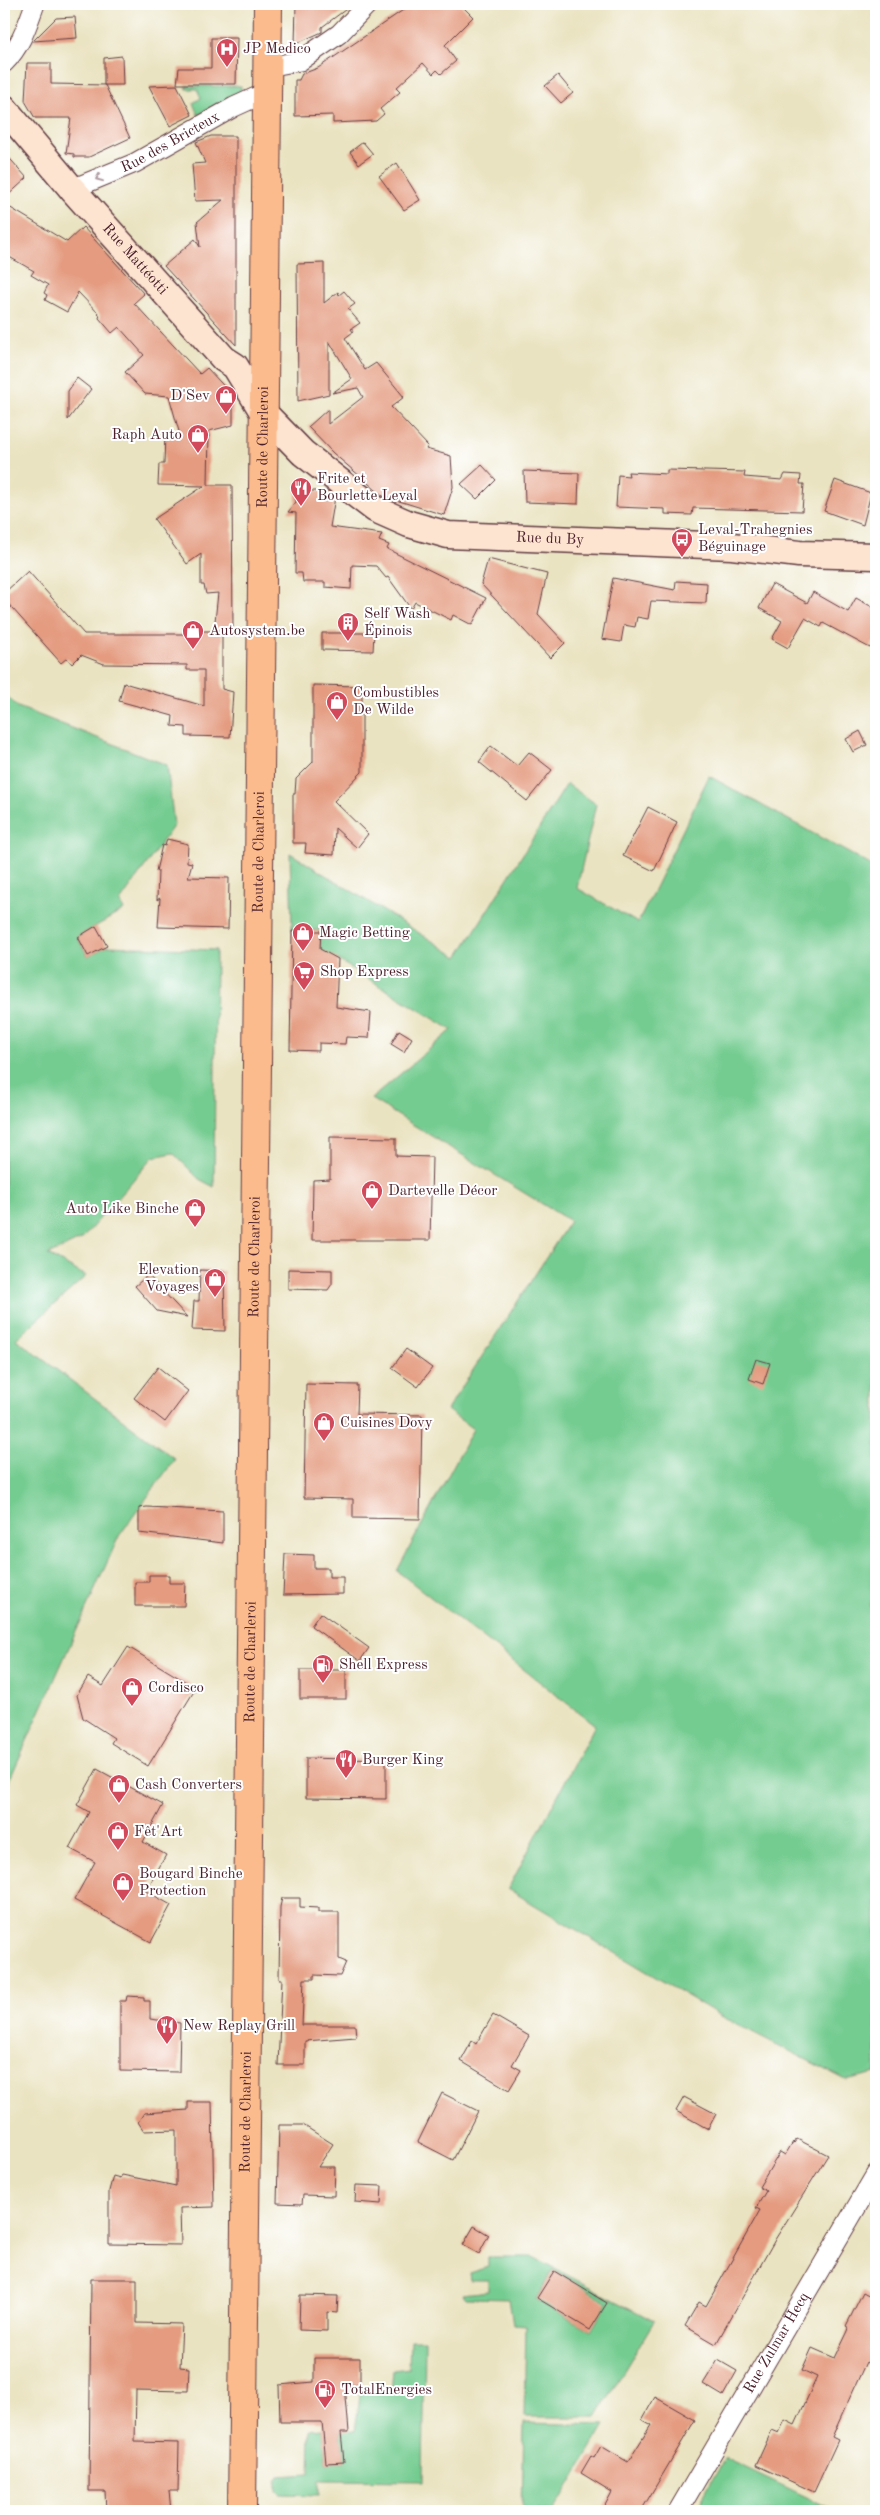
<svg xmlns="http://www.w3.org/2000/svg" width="880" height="2515" viewBox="0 0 880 2515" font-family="'Old Standard TT',serif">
	<rect width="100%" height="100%" fill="#fff"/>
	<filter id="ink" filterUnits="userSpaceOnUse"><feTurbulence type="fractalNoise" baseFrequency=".02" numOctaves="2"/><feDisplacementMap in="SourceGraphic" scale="10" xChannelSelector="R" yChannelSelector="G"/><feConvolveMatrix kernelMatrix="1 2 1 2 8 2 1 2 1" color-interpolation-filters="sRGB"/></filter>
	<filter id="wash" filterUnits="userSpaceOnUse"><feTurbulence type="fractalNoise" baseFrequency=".0096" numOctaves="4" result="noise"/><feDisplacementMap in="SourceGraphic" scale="20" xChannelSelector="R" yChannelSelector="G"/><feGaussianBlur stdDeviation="1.12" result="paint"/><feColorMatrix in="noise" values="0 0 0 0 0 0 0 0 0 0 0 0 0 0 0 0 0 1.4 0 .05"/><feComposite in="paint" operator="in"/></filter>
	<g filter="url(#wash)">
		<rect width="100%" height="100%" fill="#eae3c1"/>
		<g fill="#74cc91" stroke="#5f765e" fill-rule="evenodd">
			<path d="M186 86H241V91L237 97 198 115 193 103 201 98 197 89H187Z"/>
			<path d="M4 693 18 707 167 765 174 825 120 902 124 910 77 937 88 956 107 946 216 950 214 1187 199 1179 173 1153 153 1157 82 1239 48 1255 86 1276 16 1339 175 1459 119 1536 4 1792Z"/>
			<path d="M709 776 876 868V1591L870 1606 876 1610V2073L846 2080 721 2016 508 1889 595 1725 397 1571 473 1429 447 1410 570 1221 371 1099 452 1030 320 949 321 930 292 931 290 853 458 957 567 784 596 804 577 888 638 923Z"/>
			<path d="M488 2257H533L654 2321 596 2417H524L526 2326 513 2325 509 2299 466 2298 463 2294 488 2291V2280H470L469 2273 488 2267ZM553 2270 608 2302 591 2331 536 2299Z"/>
			<path d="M410 2340H425L423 2481 319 2480V2495L280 2494 277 2491V2479L279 2476 309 2474 310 2430 323 2429 326 2463 344 2462 341 2432 355 2431 361 2389 391 2394 393 2370 409 2368Z"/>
			<path d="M524 2423 605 2425 554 2511H522Z"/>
			<path d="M725 2458 836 2511H695Z"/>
		</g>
		<g id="blocks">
			<g fill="#e49b80">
				<path d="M296 4H353L322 27V32L295 44Z"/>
				<path d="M412 4H460L473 17 445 45 456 61 441 74 437 70 433 74 423 63 396 88 400 92 380 109 384 114 376 121 333 123V115L295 116V80H299L302 74 318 68Z"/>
				<path d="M75 17 77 38 33 41 56 18Z"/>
				<path d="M211 38H237L236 84H177L179 68H211Z"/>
				<path d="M122 56 123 85H104V58Z"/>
				<path d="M27 63H51V84L105 85 130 138 89 157H74V154L66 153 71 118H35L25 101Z"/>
				<path d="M558 75 573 93 561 103 545 86Z"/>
				<path d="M177 85 192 115 170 126 149 86Z"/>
				<path d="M211 136H236V345L164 266 195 239 200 247 197 222 223 200 195 201 192 164 205 163 196 142Z"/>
				<path d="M363 142 373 154 359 164 350 152Z"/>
				<path d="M4 152 27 178 4 199Z"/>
				<path d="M397 163 420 200 404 210 379 176Z"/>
				<path d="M4 204 67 242 83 227 144 294 134 303 200 374 207 368 233 396V425L209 431 208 485H232L233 631H214L218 593 206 594 204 585H201V554L187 564 154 519 204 486 158 485 159 464H164L165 434 180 435 169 396 145 394 125 372 144 355 119 327 112 333 99 318 100 315 78 292 67 312 45 300 47 295 44 293 48 285 31 275 34 271 4 254Z"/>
				<path d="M324 263V303L338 292 339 295 344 291 355 304 348 309 360 323 351 329 353 332 345 338 365 370 376 363 404 397 391 407 428 446 426 449 451 456 453 487 444 515 383 496 333 453 308 427 328 409V424L363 397 358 388 332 393 352 379 329 341V394L298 401 297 264Z"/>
				<path d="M77 378 91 389 68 420V391Z"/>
				<path d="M482 465 496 480 477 499 461 484Z"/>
				<path d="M667 470 745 472 744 477 782 480 785 474 801 475 800 484H804L802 511 693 508 692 515 665 514V509L616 507 618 475 629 476 628 472 667 474Z"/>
				<path d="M524 471 579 473 578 504 525 502Z"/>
				<path d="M835 480 871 493 863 525 824 511Z"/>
				<path d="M296 491H328L335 497 330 527 382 534 379 541 389 545 387 549 486 598 472 625 453 615 451 620 415 602 411 609 388 577 386 578 376 566 352 565 351 589 325 587V582H303L302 573H295L296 513 288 512 296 502Z"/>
				<path d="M488 559 547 574 538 614 565 643 550 658 481 584Z"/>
				<path d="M28 571 84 634H192V631H222V689L233 692 230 737 186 736V727L172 726 173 716 119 701 124 683 204 706V670H187V665L104 664 81 655 72 664 67 658 61 663 4 599V593Z"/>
				<path d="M613 578 675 590 676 581 707 583 706 603 651 601 648 619 637 617 635 627 624 625 621 642 602 639Z"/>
				<path d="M772 584 807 603 813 592 848 612 856 598 876 609V638L870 648 823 623 821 627 805 618 788 648 772 639 782 621 759 608Z"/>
				<path d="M322 633H374L373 651 322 650Z"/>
				<path d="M313 685 362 686V772L334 801 368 834 357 848 335 828 334 855 305 853 306 843H293V794H295L296 779 313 762Z"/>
				<path d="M860 731 867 745 853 752 846 739Z"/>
				<path d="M491 746 517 766 529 752 552 770 527 801 479 762Z"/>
				<path d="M648 807 677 822 654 871 623 856Z"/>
				<path d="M167 839 188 844 187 862 192 863 188 877 229 878 228 929 158 927 160 898 157 900 158 871H156L162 845 165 846Z"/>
				<path d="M96 926 107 946 88 956 78 937Z"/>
				<path d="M292 931H321L320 949 338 959 336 1007 371 1012 369 1038 346 1037 345 1044 319 1043V1051L290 1050Z"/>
				<path d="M399 1030 412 1038 404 1052 391 1044Z"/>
				<path d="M330 1137 396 1138V1156L432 1157 430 1240H312L313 1180 330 1179Z"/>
				<path d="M288 1269 332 1270V1284L328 1290 288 1289Z"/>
				<path d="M200 1270 224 1271 225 1331 192 1330 194 1301H199Z"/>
				<path d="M148 1275 187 1317 157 1311 135 1286Z"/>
				<path d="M406 1349 432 1368 418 1387 392 1368Z"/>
				<path d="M756 1359 770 1363 763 1384 749 1379Z"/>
				<path d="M158 1367 188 1391 165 1422 134 1398Z"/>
				<path d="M306 1384 358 1385 357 1414 422 1415 420 1519 353 1518V1499L304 1498Z"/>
				<path d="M147 1507 223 1511V1543L139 1533V1508Z"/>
				<path d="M285 1554 314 1555V1568H329V1577H343V1594L283 1595Z"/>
				<path d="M149 1575H169V1583H185L184 1606H135V1582H149Z"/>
				<path d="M320 1613 369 1648 360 1661 311 1626Z"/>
				<path d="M128 1647 196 1688 148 1766 111 1743 114 1738 83 1718 77 1695 88 1677 103 1686Z"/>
				<rect x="300" y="1670" width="46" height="29"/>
				<path d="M306 1758 386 1760V1799L306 1798Z"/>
				<path d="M97 1769 163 1805 143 1842 166 1855 146 1891 171 1905 151 1942 74 1900 95 1862 69 1848 89 1812 77 1805Z"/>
				<path d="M282 1898H300V1907L318 1908V1912H339V1959L346 1962 340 1976 314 1975V1979H304L302 2025H355L356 2037 305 2041V2065H278L282 1979H279L280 1907Z"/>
				<path d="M127 1996 144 1997V2001H150V2019L180 2023 179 2072 120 2071V2001H126Z"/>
				<path d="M493 2015 529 2036 512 2065 521 2070 509 2090 461 2061 472 2041 476 2044Z"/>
				<path d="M442 2093 478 2111 453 2160 418 2142Z"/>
				<path d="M684 2097 716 2114 708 2129 676 2111Z"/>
				<path d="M188 2102H212L214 2207 180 2208 181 2245 109 2244V2191L113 2176 120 2178 122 2175 176 2186V2130L144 2131 138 2122 144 2113 188 2110Z"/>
				<path d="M279 2125H303L333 2144 318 2167H335L334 2196 303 2195 302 2204 277 2203Z"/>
				<path d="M797 2139 828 2155 776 2238 716 2344 685 2326 699 2302 706 2306 760 2210 756 2208 766 2191 759 2187 780 2152 785 2155 793 2142 794 2143Z"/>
				<path d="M356 2185 382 2186 381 2204 355 2202Z"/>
				<path d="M474 2226 489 2235 479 2254 463 2245Z"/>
				<path d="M554 2271 607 2303 590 2330 537 2298Z"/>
				<path d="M91 2279H137V2323L182 2324 180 2367 189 2368 188 2391 136 2390 135 2442 179 2443 178 2491H169L171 2511H106L105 2491H89Z"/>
				<path d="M863 2292 876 2299V2368L866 2362 832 2437 838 2440 814 2492 756 2465 772 2430 779 2433 785 2420 795 2425 817 2377 802 2370 812 2348 835 2358 848 2331 849 2328 846 2326Z"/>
				<path d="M300 2295 338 2296 337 2313 327 2312V2331L299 2330Z"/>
				<path d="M314 2358H360V2385H345L349 2432H341L344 2462 326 2463 322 2422H280L279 2385 314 2382Z"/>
				<path d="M718 2360 737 2371 723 2396 703 2384Z"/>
				<path d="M655 2397 695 2420 641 2511H602L612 2492 581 2473 591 2456 594 2458 601 2446 628 2462 651 2425 642 2420Z"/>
			</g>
		</g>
	</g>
	<g filter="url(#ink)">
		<use href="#blocks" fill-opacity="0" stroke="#623c42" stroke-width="1"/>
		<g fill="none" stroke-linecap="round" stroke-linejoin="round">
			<g stroke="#623c42" stroke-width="21">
				<g id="street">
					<path d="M4 63C21 46 27 26 35 4"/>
					<path d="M267 67 300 61 339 34 368 4"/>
					<path id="s1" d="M72 189 135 163 234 107 267 92"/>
					<path id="s2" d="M678 2511 876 2174"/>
				</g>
			</g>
			<g stroke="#623c42" stroke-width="29">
				<g id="secondary">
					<path id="s3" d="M4 108 72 189 224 359 235 366 263 412 303 453 358 496 375 509 409 524 448 535 732 546 799 554 876 556"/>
				</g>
			</g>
			<g stroke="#623c42" stroke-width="30">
				<g id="primary">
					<path id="s4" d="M242 2511 268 4"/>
				</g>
			</g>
			<use href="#street" stroke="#fff" stroke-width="19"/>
			<use href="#secondary" stroke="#fde4d1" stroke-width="26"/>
			<use href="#primary" stroke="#fbbb8c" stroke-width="28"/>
		</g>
		<defs><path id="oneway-chevron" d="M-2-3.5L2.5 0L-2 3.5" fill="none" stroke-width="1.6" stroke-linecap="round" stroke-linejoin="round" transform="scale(1.25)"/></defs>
		<use stroke="#ae9aa0" href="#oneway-chevron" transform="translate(99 178) rotate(158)"/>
	</g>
	<defs>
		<g id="hospital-pin" transform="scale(1.125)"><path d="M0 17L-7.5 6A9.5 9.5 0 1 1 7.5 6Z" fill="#d1495b" stroke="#fff"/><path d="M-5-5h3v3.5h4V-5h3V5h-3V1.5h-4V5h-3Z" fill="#fff"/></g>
		<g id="shop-pin" transform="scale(1.125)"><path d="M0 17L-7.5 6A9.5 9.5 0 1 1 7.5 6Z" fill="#d1495b" stroke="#fff"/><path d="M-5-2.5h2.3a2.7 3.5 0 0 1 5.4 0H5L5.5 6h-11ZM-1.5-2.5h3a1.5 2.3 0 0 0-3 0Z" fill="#fff"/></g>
		<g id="restaurant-pin" transform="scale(1.125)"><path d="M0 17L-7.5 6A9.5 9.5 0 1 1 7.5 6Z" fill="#d1495b" stroke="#fff"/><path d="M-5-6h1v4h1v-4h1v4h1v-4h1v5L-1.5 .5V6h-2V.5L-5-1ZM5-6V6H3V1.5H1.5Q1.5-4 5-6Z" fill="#fff"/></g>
		<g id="bus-pin" transform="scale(1.125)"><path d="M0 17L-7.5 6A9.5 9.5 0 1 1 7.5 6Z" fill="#d1495b" stroke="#fff"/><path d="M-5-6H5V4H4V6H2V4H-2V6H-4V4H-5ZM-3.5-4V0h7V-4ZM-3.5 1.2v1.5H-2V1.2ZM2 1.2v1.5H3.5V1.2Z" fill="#fff"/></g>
		<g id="building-pin" transform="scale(1.125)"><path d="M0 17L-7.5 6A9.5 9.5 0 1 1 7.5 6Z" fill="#d1495b" stroke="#fff"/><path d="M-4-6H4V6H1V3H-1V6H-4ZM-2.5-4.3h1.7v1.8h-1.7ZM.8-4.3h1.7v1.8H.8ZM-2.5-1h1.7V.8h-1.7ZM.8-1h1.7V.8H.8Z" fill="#fff"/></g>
		<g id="supermarket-pin" transform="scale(1.125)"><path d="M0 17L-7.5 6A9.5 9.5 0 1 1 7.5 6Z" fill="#d1495b" stroke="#fff"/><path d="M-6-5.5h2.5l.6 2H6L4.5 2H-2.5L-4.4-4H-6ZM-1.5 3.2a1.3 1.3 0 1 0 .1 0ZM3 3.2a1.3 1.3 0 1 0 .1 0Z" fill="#fff"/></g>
		<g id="fuel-pin" transform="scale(1.125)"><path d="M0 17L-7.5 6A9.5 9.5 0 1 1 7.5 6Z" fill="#d1495b" stroke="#fff"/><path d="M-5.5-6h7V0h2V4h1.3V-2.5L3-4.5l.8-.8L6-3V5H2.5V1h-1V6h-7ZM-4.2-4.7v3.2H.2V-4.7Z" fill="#fff"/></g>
	</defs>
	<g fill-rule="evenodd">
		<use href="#hospital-pin" x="227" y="49"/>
		<use href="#shop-pin" x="226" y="396"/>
		<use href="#shop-pin" x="198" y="435"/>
		<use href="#restaurant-pin" x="301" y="488"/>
		<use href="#bus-pin" x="682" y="539"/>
		<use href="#building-pin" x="348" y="623"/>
		<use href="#shop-pin" x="193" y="631"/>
		<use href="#shop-pin" x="337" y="702"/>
		<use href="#shop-pin" x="303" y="933"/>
		<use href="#supermarket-pin" x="304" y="972"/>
		<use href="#shop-pin" x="372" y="1191"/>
		<use href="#shop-pin" x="195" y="1209"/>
		<use href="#shop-pin" x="215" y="1279"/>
		<use href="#shop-pin" x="324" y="1423"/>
		<use href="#fuel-pin" x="323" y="1665"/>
		<use href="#shop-pin" x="132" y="1688"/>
		<use href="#restaurant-pin" x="346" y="1760"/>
		<use href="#shop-pin" x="119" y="1785"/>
		<use href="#shop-pin" x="118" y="1832"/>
		<use href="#shop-pin" x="123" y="1883"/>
		<use href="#restaurant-pin" x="167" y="2026"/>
		<use href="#fuel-pin" x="325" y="2390"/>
	</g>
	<g text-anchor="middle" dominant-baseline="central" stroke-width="4" stroke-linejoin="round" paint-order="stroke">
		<g font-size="15" fill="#4a1f2b" stroke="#fff" text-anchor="start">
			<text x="243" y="49">JP Medico</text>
			<text x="210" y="396" text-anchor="end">D'Sev</text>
			<text x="182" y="435" text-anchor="end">Raph Auto</text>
			<text x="317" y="479">Frite et<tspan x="317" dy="17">Bourlette Leval</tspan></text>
			<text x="698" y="530">Leval-Trahegnies<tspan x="698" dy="17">Béguinage</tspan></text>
			<text x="364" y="614">Self Wash<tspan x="364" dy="17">Épinois</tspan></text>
			<text x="209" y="631">Autosystem.be</text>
			<text x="353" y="693">Combustibles<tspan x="353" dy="17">De Wilde</tspan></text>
			<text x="319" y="933">Magic Betting</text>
			<text x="320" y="972">Shop Express</text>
			<text x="388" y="1191">Dartevelle Décor</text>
			<text x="179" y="1209" text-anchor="end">Auto Like Binche</text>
			<text x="199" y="1270" text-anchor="end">Elevation<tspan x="199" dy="17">Voyages</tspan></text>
			<text x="340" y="1423">Cuisines Dovy</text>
			<text x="339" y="1665">Shell Express</text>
			<text x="148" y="1688">Cordisco</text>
			<text x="362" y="1760">Burger King</text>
			<text x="135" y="1785">Cash Converters</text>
			<text x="134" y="1832">Fêt'Art</text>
			<text x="139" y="1874">Bougard Binche<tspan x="139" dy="17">Protection</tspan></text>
			<text x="183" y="2026">New Replay Grill</text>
			<text x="341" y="2390">TotalEnergies</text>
		</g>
		<g font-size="15" fill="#4a1f2b" stroke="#fff">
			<text stroke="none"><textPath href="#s1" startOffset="109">Rue des Bricteux</textPath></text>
			<text stroke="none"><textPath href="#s3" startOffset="200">Rue Mattéotti</textPath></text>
			<text stroke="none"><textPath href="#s4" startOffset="2064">Route de Charleroi</textPath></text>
			<text stroke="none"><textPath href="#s3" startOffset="729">Rue du By</textPath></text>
			<text stroke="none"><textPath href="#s4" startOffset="1659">Route de Charleroi</textPath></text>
			<text stroke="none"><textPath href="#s4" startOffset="1254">Route de Charleroi</textPath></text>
			<text stroke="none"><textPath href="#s4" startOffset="849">Route de Charleroi</textPath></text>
			<text stroke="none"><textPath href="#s4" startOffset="399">Route de Charleroi</textPath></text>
			<text stroke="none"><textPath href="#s2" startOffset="195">Rue Zulmar Hecq</textPath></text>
		</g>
	</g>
	<rect width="880" height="2515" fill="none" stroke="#fff" stroke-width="20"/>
</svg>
